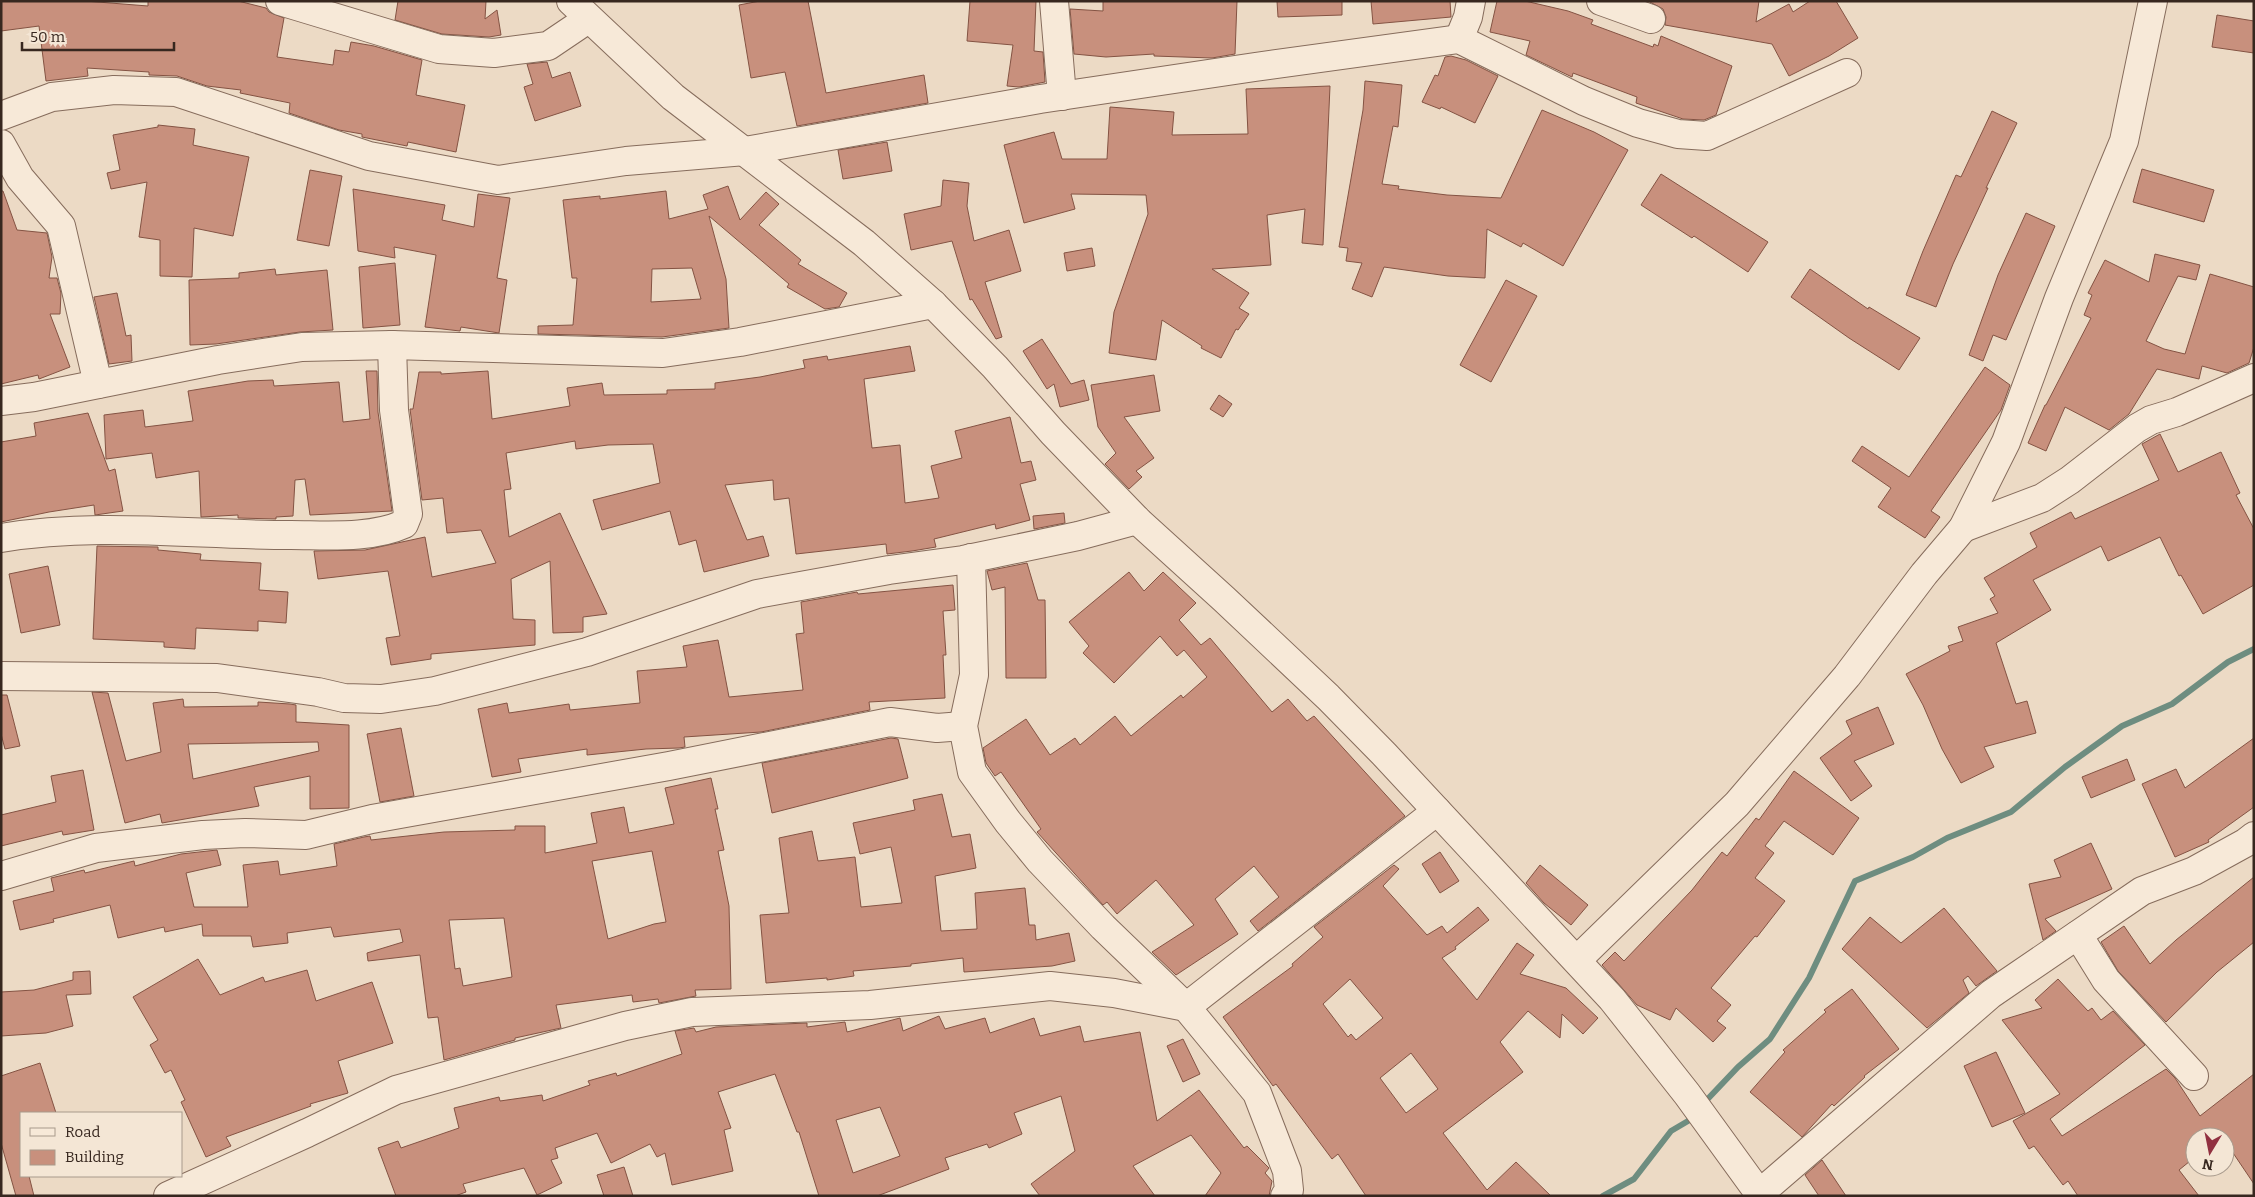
<svg xmlns="http://www.w3.org/2000/svg" width="2255" height="1197" viewBox="0 0 2255 1197" font-family="Bitter,serif">
	<rect width="100%" height="100%" fill="#ecdac5"/>
	<g fill="none" stroke-linecap="round" stroke-linejoin="round">
		<g stroke="#6e8d80" stroke-width="6">
			<path d="M1702 1105 1738 1067 1770 1039 1809 978 1855 881 1913 857 1947 838 2011 812 2065 767 2122 726 2172 704 2228 662 2254 649"/>
			<path d="M1603 1196 1634 1179 1671 1131 1688 1121 1694 1114"/>
		</g>
	</g>
	<g fill="#c8907d" stroke="#845343" fill-rule="evenodd">
		<path d="M1 1H85L148 6V1H238L266 8 269 12 284 18 277 57 333 65 335 50 349 52 351 42 374 46 422 60 416 95 465 105 456 152 408 142 407 146 362 137V134L339 130 289 113 290 103 240 93 241 90 207 86 177 76 149 75V72L87 68 88 76 46 81 39 26 1 31Z"/>
		<path d="M398 1H486L485 19 497 10 501 35 489 37 442 34 395 20Z"/>
		<path d="M760 1H808L826 93 924 75 928 103 797 126 785 72 751 78 739 5Z"/>
		<path d="M970 1H1036L1034 51 1043 52 1045 82 1019 87 1007 86 1013 45 967 41Z"/>
		<path d="M1103 1H1237L1235 54 1212 58 1154 56V54L1106 57 1074 54 1070 9 1103 11Z"/>
		<path d="M1277 1H1342V15L1278 17Z"/>
		<path d="M1371 1H1450L1451 17 1373 24Z"/>
		<path d="M1497 1H1525L1568 11 1593 20 1591 24 1653 47 1654 44 1658 46 1661 36 1732 66 1716 115 1704 120 1683 119 1636 103 1637 97 1573 73 1572 77 1526 55 1530 41 1490 32Z"/>
		<path d="M1648 1H1759L1756 22 1789 4 1793 12 1810 1H1836L1858 38 1829 56 1789 76 1772 44 1665 25 1666 17 1663 9Z"/>
		<path d="M2217 15 2254 21V53L2212 47Z"/>
		<path d="M1451 56 1466 60 1498 76 1475 123 1441 107 1440 109 1422 102 1435 75 1438 76 1445 57Z"/>
		<path d="M547 62 552 78 570 72 581 106 535 121 524 87 533 84 527 64Z"/>
		<path d="M1365 81 1402 85 1398 127 1393 126 1382 184 1399 186 1398 189 1447 195 1501 198 1542 110 1594 132 1628 150 1563 266 1523 243 1521 247 1487 229 1485 278 1448 276 1384 267 1372 297 1352 289 1362 263 1346 261 1348 248 1339 247 1363 110Z"/>
		<path d="M1330 86 1323 245 1302 243 1305 209 1267 215 1271 265 1212 269 1249 293 1239 308 1249 314 1238 330 1236 329 1221 358 1201 348 1202 346 1162 320 1156 360 1109 353 1114 312 1148 214 1146 195 1071 194 1075 209 1024 223 1004 145 1054 132 1062 159H1107L1110 107 1174 112 1172 135 1248 134 1246 89Z"/>
		<path d="M1992 111 2017 123 1986 188H1988L1953 264 1936 307 1906 295 1923 251 1956 175 1961 177Z"/>
		<path d="M158 125 195 129 193 145 249 157 233 236 194 228 192 277 160 276V240L139 237 147 182 111 189 107 173 120 170 113 135 158 127Z"/>
		<path d="M887 142 892 171 843 179 838 150Z"/>
		<path d="M2142 169 2214 190 2204 222 2133 202Z"/>
		<path d="M310 170 342 176 329 246 297 240Z"/>
		<path d="M1661 174 1768 242 1748 272 1694 236 1692 238 1641 205Z"/>
		<path d="M943 180 969 183 967 206 974 241 1009 230 1021 271 985 282 1002 337 996 339 972 299 970 300 952 241 911 250 904 214 941 206Z"/>
		<path d="M728 186 740 220 766 192 779 204 759 225 801 260 798 264 847 293 839 307 825 309 787 287 789 284 709 216 726 279 729 328 662 337 538 334V326L573 325 577 278H572L563 200 600 196V199L666 191 669 219 708 209 703 195ZM692 268 701 299 651 302 652 269Z"/>
		<path d="M353 189 445 205 442 220 474 227 478 194 510 198 497 278 507 280 499 333 461 327 460 331 425 327 436 255 394 247 395 258 358 251Z"/>
		<path d="M1 191H3L17 230 47 233 52 257 49 278H57L61 293 60 314H50L70 367 39 379 38 375 1 384Z"/>
		<path d="M2026 213 2055 226 2006 340 1993 335 1983 361 1969 355 1998 275Z"/>
		<path d="M1092 248 1095 266 1067 271 1064 253Z"/>
		<path d="M2155 254 2200 265 2196 280 2178 276 2146 341 2164 349 2185 354 2210 274 2254 287V347L2249 363 2227 373 2202 366 2199 379 2157 369 2129 414 2109 430 2065 407 2046 451 2028 443 2045 405H2046L2091 318 2084 315 2092 295 2088 293 2105 260 2149 282Z"/>
		<path d="M395 263 400 325 363 328 359 267Z"/>
		<path d="M275 269 276 275 327 270 333 330 300 332 216 344 190 345 189 280 239 278V273Z"/>
		<path d="M1810 269 1868 309 1869 307 1920 338 1899 370 1849 338 1791 297Z"/>
		<path d="M1506 280 1537 296 1491 382 1460 365Z"/>
		<path d="M117 293 126 336 131 335 132 361 109 364 94 297Z"/>
		<path d="M1042 339 1071 384 1084 380 1089 400 1060 407 1054 384 1047 389 1023 351Z"/>
		<path d="M910 346 915 371 864 379 872 448 900 445 905 503 939 498 931 466 962 458 955 431 1010 417 1021 463 1031 461 1036 480 1020 484 1030 520 996 529 995 524 934 539 936 547 912 551 887 554 886 544 796 554 789 498 774 500 773 480 725 485 747 540 763 536 769 556 704 572 696 540 679 545 670 511 602 530 593 500 660 483 653 444 608 445 576 449 575 441 506 453 511 489 504 490 509 537 560 513 607 614 583 617V632L553 633 550 561 511 579 513 619 535 620V645L431 654V659L391 665 386 638 400 636 388 571 318 579 314 551 365 550 425 537 432 577 496 563 481 530 447 533 443 498 422 500 410 409H413L419 372H441V374L488 371 492 419 570 406 567 388 602 383 604 395 667 394V390L715 389V383L760 377 805 368 803 360 827 356 828 360Z"/>
		<path d="M1985 367 2010 385 2001 410 1931 511 1940 517 1925 538 1878 507 1891 488 1852 461 1862 446 1909 477Z"/>
		<path d="M366 371H377L378 412 392 511 310 515 305 479 295 480 293 516 276 517V519L238 518V515L201 517 199 471 156 478 152 453 106 459 104 415 143 410 145 427 193 421 188 391 248 381 273 380 274 386 339 382 343 422 370 419Z"/>
		<path d="M1154 375 1160 411 1124 417 1154 458 1136 471 1142 477 1129 489 1105 464 1116 453 1098 427 1091 385Z"/>
		<path d="M1219 395 1232 404 1223 417 1210 409Z"/>
		<path d="M88 413 109 471 115 469 123 511 95 515 94 505 49 512 1 522V442L36 436 34 423Z"/>
		<path d="M2160 434 2178 472 2221 452 2240 493 2236 495 2254 529V585L2203 614 2181 575 2179 576 2160 537 2108 561 2101 546 2033 580 2051 610 1996 643 2016 704 2027 701 2036 733 1984 747 1994 767 1961 783 1942 749 1923 705 1906 674 1950 651 1948 646 1963 641 1958 627 1998 613 1990 599 1995 596 1984 578 2037 547 2030 533 2071 512 2075 519 2159 480 2142 444Z"/>
		<path d="M1064 513 1065 523 1034 529 1033 516Z"/>
		<path d="M97 546 158 547V550L201 554 200 560 261 563 259 590 288 592 286 623 258 621V631L196 628 195 649 164 647V642L93 639Z"/>
		<path d="M1027 563 1038 600H1045L1046 678H1006L1005 587 992 590 987 571Z"/>
		<path d="M48 566 60 625 21 633 9 574Z"/>
		<path d="M1129 572 1144 591 1163 572 1196 603 1179 620 1201 645 1210 638 1272 712 1288 699 1307 721 1314 716 1405 816 1258 931 1250 921 1279 897 1254 866 1215 899 1238 934 1176 975 1152 952 1194 925 1156 880 1117 914 1107 902 1103 905 1037 832 1041 829 1001 772 995 776 986 763 983 748 1026 719 1050 755 1075 738 1080 745 1115 716 1131 736 1181 695 1183 698 1207 677 1184 650 1177 656 1160 636 1114 683 1083 653 1089 646 1069 622Z"/>
		<path d="M953 585 955 610 943 611 946 655H943L945 698 869 702 870 710 761 732 684 737 685 747 679 748 646 749 587 755V749L518 759 521 772 492 777 478 709 507 703 509 713 569 704 570 710 640 703 637 671 687 667 683 646 718 640 729 697 803 690 796 634 804 633 801 602 857 592 858 594Z"/>
		<path d="M92 692 108 693 126 761 161 752 153 703 183 699 184 707 258 706V702L290 704 296 705V722L349 725V808L310 809V776L254 787 259 806 162 823 160 814 125 823ZM318 742 319 751 193 779 188 744Z"/>
		<path d="M1 695H7L20 746 5 749 1 734Z"/>
		<path d="M1878 707 1894 744 1854 761 1872 786 1851 801 1820 758 1852 734 1846 721Z"/>
		<path d="M401 728 414 796 380 802 367 734Z"/>
		<path d="M891 738 898 739 908 778 772 813 762 763Z"/>
		<path d="M2254 738V807L2208 840 2209 842 2175 857 2142 784 2176 769 2185 788Z"/>
		<path d="M2127 759 2135 780 2091 798 2082 777Z"/>
		<path d="M83 770 94 830 63 835 62 831 1 846V815L56 802 51 776Z"/>
		<path d="M1794 771 1859 818 1833 855 1784 821 1765 846 1774 853 1755 878 1785 901 1757 937 1755 936 1711 988 1731 1005 1717 1021 1726 1028 1713 1042 1676 1008 1670 1020 1637 1005 1602 965 1615 952 1624 961 1692 890 1722 852 1727 856 1756 818 1759 820Z"/>
		<path d="M711 778 718 809H715L724 850 718 851 729 906 731 989 695 990 696 996 659 1003 658 999 633 1002 632 995 556 1005 561 1028 515 1038V1040L444 1060 438 1017 428 1018 420 955 368 961 367 953 403 942 400 929 334 937 331 927 287 933 288 943 253 947 251 936H203L202 924 165 932 164 927 118 938 110 905 53 919 54 922 20 930 13 901 54 891 51 878 84 870 85 873 134 861 135 866 181 854 217 850 221 865 186 873 194 907H248L243 865 278 861 280 875 337 866 334 844 364 837 370 836 371 840 444 832 515 830V826H545V853L597 843 591 813 624 807 629 833 674 824 665 788ZM652 851 666 922 654 924 608 939 592 861ZM504 918 512 977 463 986 460 968 455 969 449 920Z"/>
		<path d="M942 794 952 837 970 834 976 868 935 876 941 931 977 929 975 893 1025 888 1029 925H1035L1036 940 1069 933 1075 961 1052 966 964 972 963 958 911 964V966L853 971 854 976 827 980V978L766 983 760 915 789 913 779 838 812 831 818 861 855 857 861 907 902 903 891 847 860 854 853 823 915 810 913 800Z"/>
		<path d="M2091 843 2112 889 2045 919 2056 931 2043 940 2029 884 2061 877 2054 860Z"/>
		<path d="M1440 852 1459 881 1440 893 1422 864Z"/>
		<path d="M1394 865 1399 869 1383 886 1427 935 1442 926 1447 933 1478 907 1489 920 1455 947 1456 949 1442 958 1477 1000 1517 943 1534 955 1520 974 1566 988 1598 1018 1583 1034 1562 1014 1560 1038 1528 1011 1500 1042 1523 1072 1443 1133 1487 1190 1516 1162 1551 1196H1366L1338 1154 1332 1159 1276 1084 1273 1086 1223 1017 1293 966 1292 964 1323 937 1314 927ZM1350 979 1383 1018 1356 1040 1351 1034 1348 1037 1323 1004ZM1411 1053 1438 1089 1406 1113 1380 1078Z"/>
		<path d="M1540 865 1588 905 1571 925 1544 903 1526 883Z"/>
		<path d="M2254 877V942L2217 972 2166 1022 2118 971 2101 942 2124 926 2150 964 2176 940Z"/>
		<path d="M1944 908 1997 971 1976 986 1968 976 1963 980 1969 993 1927 1028 1842 949 1870 917 1901 943Z"/>
		<path d="M198 959 220 995 263 977 265 982 307 970 316 1001 372 982 393 1043 338 1061 348 1093 310 1104 311 1106 226 1137 231 1146 206 1157 181 1102 185 1100 171 1070 165 1073 150 1045 158 1040 133 997Z"/>
		<path d="M90 971 91 994 66 995 73 1026 46 1033 1 1036V992L34 990 73 980V972Z"/>
		<path d="M2058 979 2088 1011 2092 1008 2101 1020 2113 1011 2145 1045 2050 1119 2062 1136 2166 1069 2175 1078 2200 1116 2254 1074V1184L2225 1141V1137H2195V1157L2179 1170 2199 1196H2078L2068 1181 2063 1185 2034 1146 2029 1149 2013 1121 2060 1094 2002 1020 2042 1008 2035 1000Z"/>
		<path d="M1852 989 1899 1049 1864 1076 1865 1077 1834 1106 1832 1104 1802 1137 1750 1092 1785 1052 1783 1050 1826 1012 1824 1010Z"/>
		<path d="M939 1016 945 1029 985 1018 990 1033 1034 1018 1040 1036 1080 1026 1084 1042 1140 1032 1157 1121 1199 1090 1244 1148 1247 1146 1269 1168 1265 1173 1272 1181 1269 1196H1205L1221 1173 1191 1135 1133 1166 1155 1196H1040L1031 1184 1075 1151 1061 1096 1014 1113 1022 1134 989 1148 987 1144 945 1158 949 1169 877 1196H819L799 1132H797L775 1074 718 1092 731 1128 724 1130 733 1171 672 1185 665 1153 657 1157 650 1144 611 1163 597 1133 555 1148 558 1158 551 1160 562 1183 537 1195 524 1168 463 1184 466 1192 455 1196H396L378 1148 398 1141 401 1148 459 1128 454 1108 499 1097 500 1101 542 1095 543 1101 590 1085 588 1081 616 1073 617 1076 682 1054 675 1031 694 1028 696 1032 716 1027 807 1023V1027L845 1022 847 1032 900 1018 903 1031ZM880 1107 900 1156 853 1173 836 1120Z"/>
		<path d="M1183 1039 1200 1074 1183 1082 1167 1046Z"/>
		<path d="M1996 1052 2025 1113 1992 1127 1964 1066Z"/>
		<path d="M40 1063 56 1113H21V1176H29L34 1196H16L1 1143V1076Z"/>
		<path d="M1822 1160 1846 1196H1819L1805 1175Z"/>
		<path d="M624 1167 633 1196H604L597 1175Z"/>
	</g>
	<g fill="none" stroke-linecap="round" stroke-linejoin="round">
		<g stroke="#866c5c" stroke-width="30">
			<g id="minor">
				<path d="M280 1 439 49 494 53 548 46 588 19"/>
				<path d="M571 1 673 97 864 243 933 304 995 367 1053 433 1137 520 1224 599 1328 697 1384 754 1612 999 1687 1094 1761 1196"/>
				<path d="M1054 1 1062 96"/>
				<path d="M1601 1 1651 19"/>
				<path d="M1459 39 1468 17 1471 1"/>
				<path d="M1 116 52 97 114 90 176 92 369 156 498 180 626 161 745 151 1040 99 1255 67 1459 39 1584 101 1638 123 1678 134 1707 136 1847 73"/>
				<path d="M1 144 20 178 61 226 98 384"/>
				<path d="M1 401 34 397 218 360 302 347 392 345 663 353 740 342 933 304"/>
				<path d="M1963 528 2042 498 2070 480 2137 428 2151 420 2177 412 2254 378"/>
				<path d="M1 538C97 522 195 535 291 535 327 535 371 539 404 524L408 514 394 410 392 345"/>
				<path d="M971 558 974 675 963 726 972 772 1008 822 1040 861 1103 927 1186 1007 1257 1093 1287 1171 1289 1190 1285 1196"/>
				<path d="M1 676 217 678 318 692 344 698 381 699 435 691 587 652 757 594 889 570 963 560 1078 536 1137 520"/>
				<path d="M1 876 96 848 203 835 245 833 306 835 372 819 669 766 890 722 937 728 963 726"/>
				<path d="M2078 935 2106 980 2194 1076"/>
				<path d="M1577 960 1737 804 1847 676 1924 574 1963 528 2006 442 2059 298 2124 141 2153 1"/>
				<path d="M1759 1194 1991 994 2142 891 2194 871 2245 843 2254 836"/>
				<path d="M168 1196 307 1133 396 1090 625 1026 692 1012 870 1005 1050 986 1114 993 1186 1007 1437 811"/>
			</g>
		</g>
		<use href="#minor" stroke="#f7e9d8" stroke-width="28"/>
	</g>
	<rect width="2255" height="1197" fill="none" stroke="#37271f" stroke-width="5"/>
	<rect x="20" y="1112" width="162" height="65" fill="#f4e6d5" stroke="#a89a8c"/>
	<rect x="30" y="1128" width="25" height="8" fill="#f7e9d8" stroke="#a89a8c"/>
	<text x="65" y="1137" font-size="15" fill="#37271f">Road</text>
	<rect x="30" y="1150" width="25" height="15" fill="#c8907d" stroke="#a89a8c"/>
	<text x="65" y="1162" font-size="15" fill="#37271f">Building</text>
	<g transform="translate(2210 1152) rotate(190)"><circle r="24" fill="#f4e6d5" stroke="#a89a8c"/>
	<path d="M0-4L9 19L0 12L-9 19Z" fill="#913040"/>
	<text y="-8" font-size="14" font-weight="bold" text-anchor="middle" fill="#37271f">N</text>
	</g>
	<path d="M22 42v8h152v-8" fill="none" stroke="#37271f" stroke-width="2.5"/>
	<text x="30" y="42" font-size="15" fill="#37271f" stroke="#f4e6d5" stroke-width="4" paint-order="stroke">50 m</text>
</svg>
